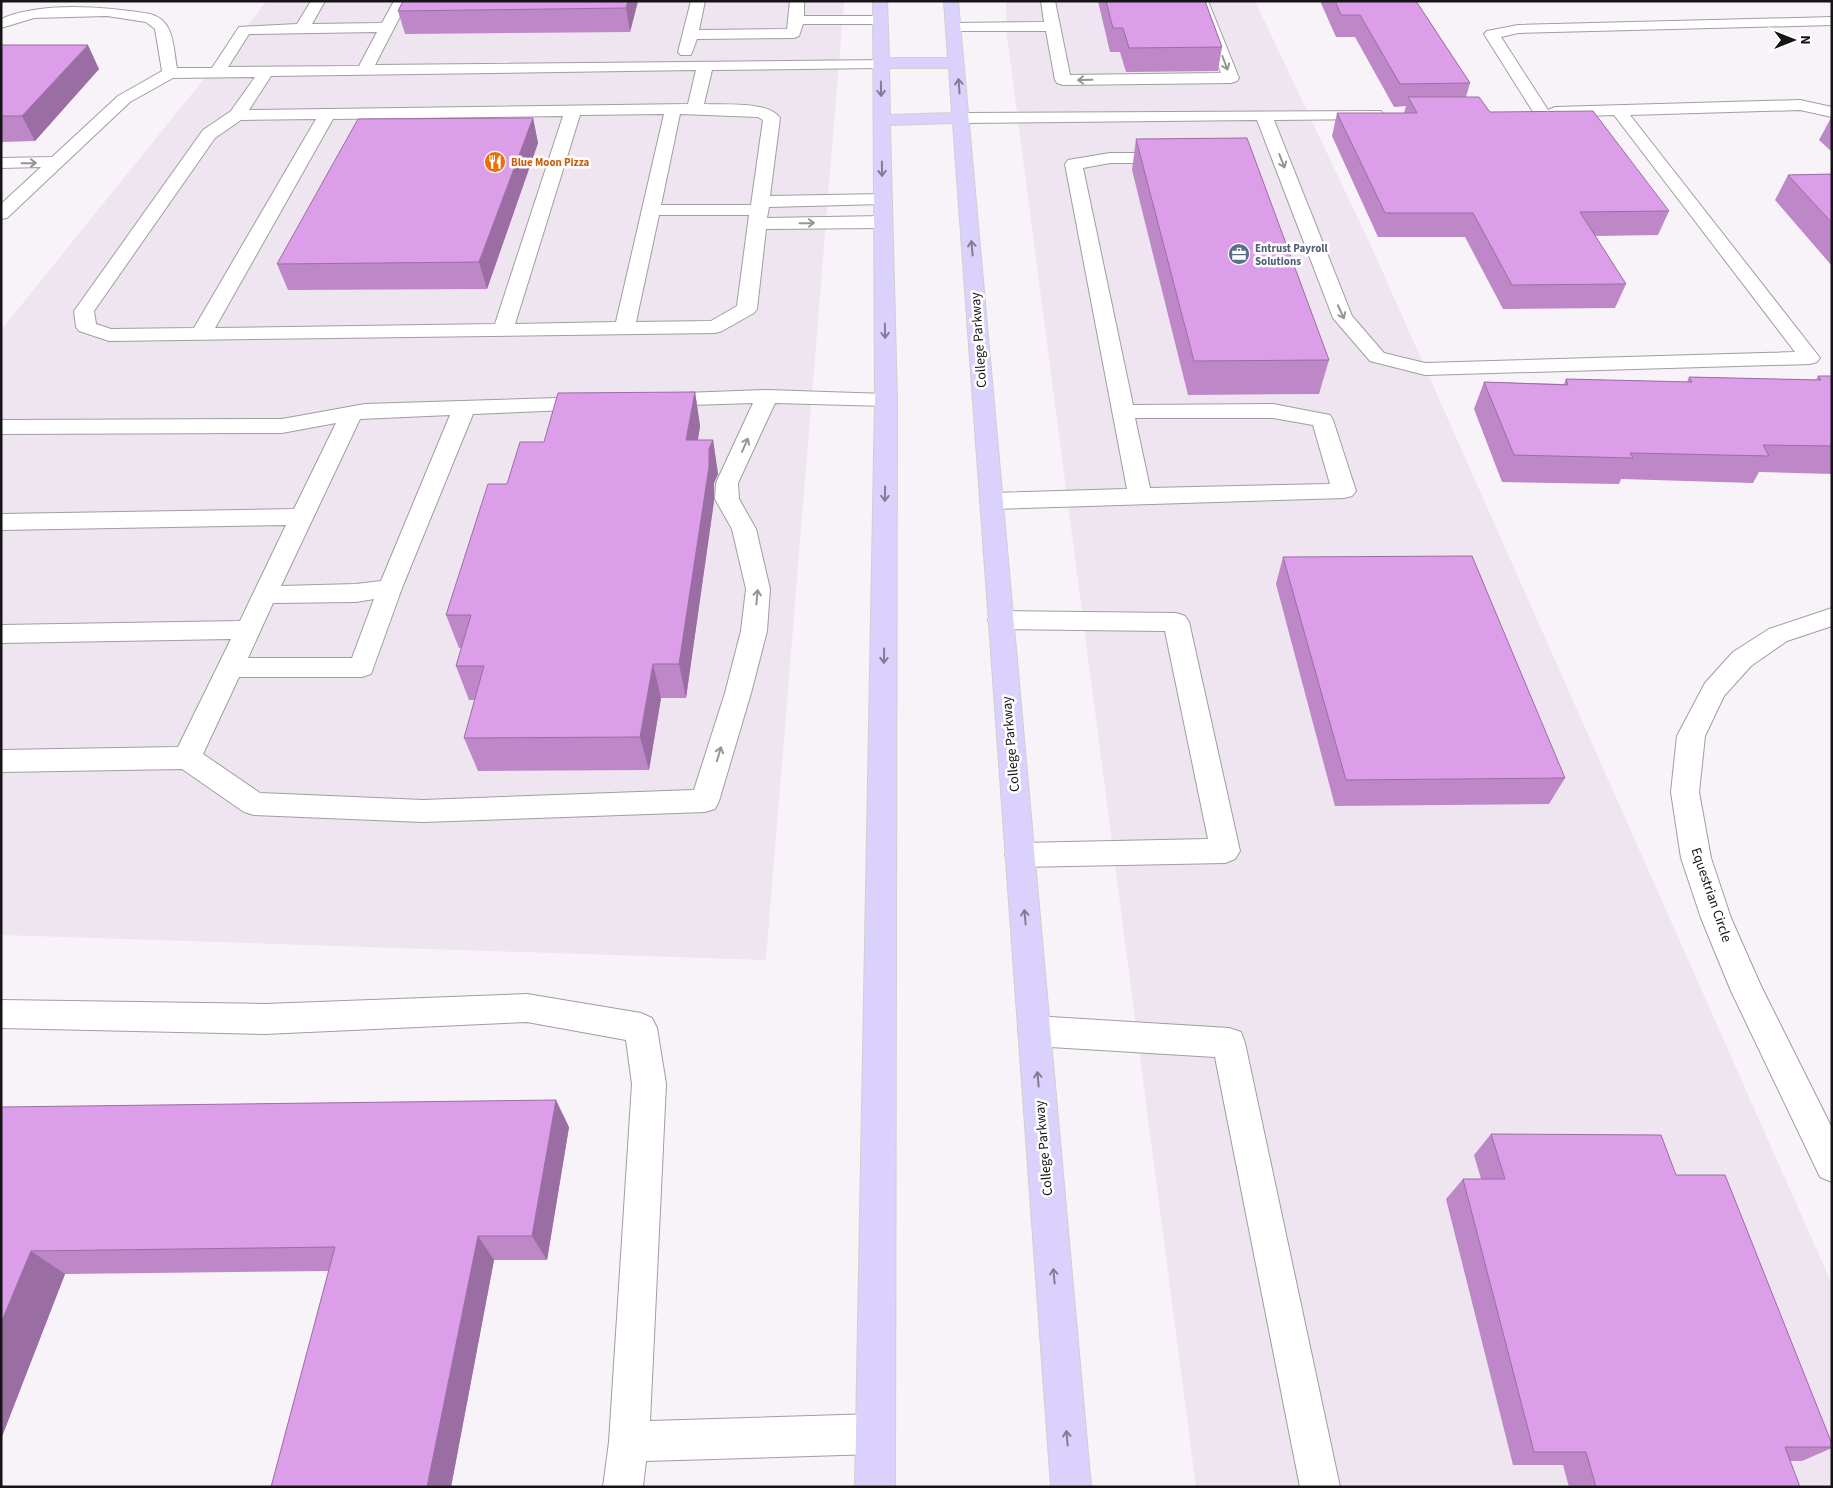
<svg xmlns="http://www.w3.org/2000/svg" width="1833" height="1488" viewBox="0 0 1833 1488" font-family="'Source Sans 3',sans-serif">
	<rect width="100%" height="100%" fill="#f8f3f9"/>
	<g fill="#eee5f0">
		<path d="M267 1H844L766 960 1 935V330Z"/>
		<path d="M1006 1H1255L1372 248 1832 1284V1487H1196L1007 36Z"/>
	</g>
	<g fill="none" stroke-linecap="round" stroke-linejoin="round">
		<g stroke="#a19da2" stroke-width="2">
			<g id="service">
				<path d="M311 1H325L312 24 382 23 394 1H408L375 65 886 60 888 63 886 66 880 68 712 70 704 104C723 105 769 101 780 118L770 196 883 194 889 195 892 199 889 203 883 204 769 207 767 218 883 216 889 218 892 222 889 226 883 228 766 229 757 309 754 313 722 331 715 333 109 341 79 331 76 327 74 311 77 307 203 130 231 111 255 77 173 78 130 102 7 218 1 219V204L41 167 1 168V158L52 157 118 96 162 71 155 29 146 22 107 16 34 18 1 28V19C43 1 106 7 150 14 175 20 173 48 177 68H212L239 27 297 24ZM377 32 359 66 228 67 249 34ZM696 70 688 104 249 110 271 76ZM664 114 616 322 515 324 580 115ZM680 114 758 117 763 120 751 205H661ZM563 116 495 324 215 328 333 119ZM316 119 194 328 111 329 96 324 94 311 215 138 241 120ZM659 215H749L737 306 711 321 636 322Z"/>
				<path d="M691 1H705L699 30 787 29 790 1H804V16H880L885 17 887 20 885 23 880 24H803L799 36 794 38 697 39 691 55H681L678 52Z"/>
				<path d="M1041 1H1055L1070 75 1221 73 1194 1H1208L1239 78 1237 81 1231 83 1063 85 1057 83 1055 80 1046 31H953L948 30 946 27 948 24 953 23 1044 22Z"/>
				<path d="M1832 17V25L1518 33 1501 37 1548 110 1555 107 1800 100 1832 107V117L1800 110 1630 115 1817 354 1820 358 1817 362 1810 364 1425 375 1370 361 1333 318 1257 120 961 123 955 122 953 118 955 114 961 113 1381 111 1383 114 1381 117 1375 119 1274 120 1352 316 1384 353 1425 363 1795 352 1614 115 1555 117 1548 114 1541 117 1535 115 1484 34 1487 31 1518 25Z"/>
				<path d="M1110 153H1171L1177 154 1180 158 1177 162 1171 163H1110L1083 168 1133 405 1273 404 1330 415 1333 420 1356 491 1352 496 1344 498 992 509 984 506 980 501 984 496 992 493 1127 489 1065 164 1068 160ZM1135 418H1273L1313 425 1330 484 1150 488Z"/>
				<path d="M767 390 886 394 894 395 897 400 894 405 886 406 775 403 738 483 739 499 756 529 770 589 767 631 751 693 719 801 715 809 705 812 423 822 254 815 244 812 182 769 1 772V750L178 747 231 639 1 643V625L240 621 286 525 1 530V514L294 509 336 423 282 433 1 434V420L282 419 365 404 593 397 601 398 604 403 601 408 593 409 473 414 402 588 371 674 362 677H239L203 754 260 793 423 800 694 790 725 693 741 631 746 589 732 529 715 499 716 483 753 403 658 406 650 405 647 400 650 395 658 394ZM450 415 381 581 356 584 281 586 360 419ZM374 599 352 658H248L273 603 356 602Z"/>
				<path d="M1001 611 1176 613 1185 616 1189 622 1240 851 1235 859 1225 863 1020 867 1010 864 1005 855 1010 846 1020 843 1208 839 1165 631 1001 629 992 626 988 620 992 614Z"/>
				<path d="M527 994 641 1013 652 1018 657 1028 666 1084 650 1421 875 1414 889 1420 895 1434 889 1448 875 1454 646 1461 643 1487H603L609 1442 632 1084 626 1040 527 1022 265 1034 1 1028V1000L265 1004Z"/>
				<path d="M1034 1016 1229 1028 1241 1032 1245 1043 1340 1487H1300L1215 1057 1034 1046 1023 1041 1018 1031 1023 1021Z"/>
			</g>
		</g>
		<g stroke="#a19da2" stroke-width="2">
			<path id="minor" d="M1832 608V626L1787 641 1751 666 1724 696 1705 736 1699 792 1711 858 1731 918 1761 986 1832 1128V1182L1820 1177 1731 991 1701 918 1681 858 1671 792 1677 736 1705 683 1733 652 1769 629Z"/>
		</g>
		<g stroke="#d0d0d0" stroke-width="2">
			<path id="primary" d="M873 1H887L889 58H948L944 1H958L1091 1487H1051L953 123 890 125 897 400 895 1487H855L875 400ZM889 68H949L952 113 890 115Z"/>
		</g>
		<use href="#service" fill="#fff" fill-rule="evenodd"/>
		<use href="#minor" fill="#fff" fill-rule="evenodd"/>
		<use href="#primary" fill="#dbd1fd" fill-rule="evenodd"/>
	</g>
	<g fill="#bd87c8">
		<path d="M403 1H638L630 32 405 34 398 11Z"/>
		<path d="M1098 1H1205L1222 47 1218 71 1126 72 1120 52H1110Z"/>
		<path d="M1320 1H1416L1470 83 1466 97 1490 112 1669 211 1658 235 1595 236 1626 284 1615 308 1503 309 1465 237H1378L1332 136 1337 113H1404L1406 106 1394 107 1355 37H1336Z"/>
		<path d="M1 45 99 69 35 141 1 142Z"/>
		<path d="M1832 116V152L1819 140Z"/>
		<path d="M533 118 538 143 487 289 288 290 277 264Z"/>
		<path d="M1136 139 1329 360 1319 394 1188 395 1132 170Z"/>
		<path d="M1832 174V266L1775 200 1788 175Z"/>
		<path d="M1818 376H1832V474L1759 472 1753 483 1621 479 1619 484 1502 482 1474 409 1484 382 1564 384 1566 379 1687 382 1689 377 1816 380Z"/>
		<path d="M695 392 700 426 698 440H713L718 474 714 483V501L686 698H661L649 770 478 771 464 738 475 700H469L456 666 462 648H459L446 615 507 484 544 442Z"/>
		<path d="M1283 557 1565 778 1549 804 1335 806 1276 584Z"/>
		<path d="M1 1107 569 1127 547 1260H494L451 1487H271L329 1271 65 1274 1 1439Z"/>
		<path d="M1491 1134 1676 1175 1832 1444V1448L1802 1461H1790L1800 1487H1569L1563 1465H1513L1446 1199 1463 1179H1481L1474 1155Z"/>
	</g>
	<g fill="#9a6ea3">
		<path d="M628 1H638L630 32 626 8Z"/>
		<path d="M88 45 99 69 35 141 22 116Z"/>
		<path d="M533 118 538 143 487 289 479 262Z"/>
		<path d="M695 392 700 426 692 474 686 440Z"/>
		<path d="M713 440 718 474 714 483V501L686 698 679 664 709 449Z"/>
		<path d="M653 664 661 698 649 770 640 737Z"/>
		<path d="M556 1100 569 1127 547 1260 532 1236Z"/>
		<path d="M478 1236 494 1260 451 1487H427Z"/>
		<path d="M31 1251 65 1274 1 1439V1323Z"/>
	</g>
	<g fill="#dc9de9" stroke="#9a6ea3">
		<path d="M403 1H628L626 8 398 11Z"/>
		<path d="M1106 1H1205L1222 47 1129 48 1123 28H1113Z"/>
		<path d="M1335 1H1416L1470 83 1400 84 1360 15H1341Z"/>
		<path d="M1 45H88L22 116H1Z"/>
		<path d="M1408 97H1479L1490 112 1593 111 1669 211 1580 212 1626 284 1512 285 1473 213H1385L1337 113H1417Z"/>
		<path d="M533 118 479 262 277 264 358 119Z"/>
		<path d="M1247 138 1329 360 1194 361 1136 139Z"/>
		<path d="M1832 174V223L1788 175Z"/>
		<path d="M1818 376H1832V446L1763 445 1769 456 1630 453 1633 458 1514 455 1484 382 1568 385 1566 379 1692 382 1689 377 1821 380Z"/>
		<path d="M695 392 686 440H713L709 449V467L679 664H653L640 737 464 738 484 666H456L471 615H446L488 484H507L520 442H544L558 393Z"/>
		<path d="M1472 556 1565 778 1346 780 1283 557Z"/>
		<path d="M556 1100 532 1236H478L427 1487H271L335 1247 31 1251 1 1323V1107Z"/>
		<path d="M1491 1134 1661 1135 1676 1175H1725L1832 1444V1447H1785L1800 1487H1596L1586 1452H1534L1463 1179H1505Z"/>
	</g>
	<defs><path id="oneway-shaft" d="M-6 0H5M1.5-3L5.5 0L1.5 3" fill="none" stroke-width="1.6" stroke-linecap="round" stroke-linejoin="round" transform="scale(1.25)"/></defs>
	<g stroke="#969596">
		<use href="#oneway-shaft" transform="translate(1225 63) rotate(69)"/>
		<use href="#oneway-shaft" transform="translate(1085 80) rotate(179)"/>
		<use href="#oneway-shaft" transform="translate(1282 161) rotate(69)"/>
		<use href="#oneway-shaft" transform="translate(29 163) rotate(-1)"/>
		<use href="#oneway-shaft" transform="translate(807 223) rotate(-1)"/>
		<use href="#oneway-shaft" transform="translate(1341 312) rotate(65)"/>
		<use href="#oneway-shaft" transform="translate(745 445) rotate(-66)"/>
		<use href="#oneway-shaft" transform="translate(757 597) rotate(-85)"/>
		<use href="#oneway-shaft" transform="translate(719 754) rotate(-73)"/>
	</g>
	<g stroke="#827c95">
		<use href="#oneway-shaft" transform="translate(959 86) rotate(-94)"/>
		<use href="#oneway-shaft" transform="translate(881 89) rotate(89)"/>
		<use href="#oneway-shaft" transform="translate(882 169) rotate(89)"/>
		<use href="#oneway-shaft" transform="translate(972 248) rotate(-95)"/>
		<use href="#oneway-shaft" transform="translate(885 331) rotate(89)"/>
		<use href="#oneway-shaft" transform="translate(885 494) rotate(91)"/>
		<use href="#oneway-shaft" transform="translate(884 656) rotate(91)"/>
		<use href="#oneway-shaft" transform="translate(1025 917) rotate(-95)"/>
		<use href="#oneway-shaft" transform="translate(1038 1079) rotate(-95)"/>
		<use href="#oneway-shaft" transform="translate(1054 1276) rotate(-95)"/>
		<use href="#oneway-shaft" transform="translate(1067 1438) rotate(-95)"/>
	</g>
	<defs>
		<g id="restaurant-disc" transform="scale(1.125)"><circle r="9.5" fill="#e8710a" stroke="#fff"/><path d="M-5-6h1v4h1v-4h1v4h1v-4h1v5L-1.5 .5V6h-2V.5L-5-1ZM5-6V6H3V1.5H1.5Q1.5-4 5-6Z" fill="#fff"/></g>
		<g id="office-disc" transform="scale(1.125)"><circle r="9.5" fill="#5c6f8a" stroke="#fff"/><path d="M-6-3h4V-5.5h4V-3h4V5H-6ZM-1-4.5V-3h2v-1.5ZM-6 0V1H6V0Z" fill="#fff"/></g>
	</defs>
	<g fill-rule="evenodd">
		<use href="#restaurant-disc" x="495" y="162"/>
		<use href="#office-disc" x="1239" y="254"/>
	</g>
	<g text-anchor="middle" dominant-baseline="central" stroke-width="5" stroke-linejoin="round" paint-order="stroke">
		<g font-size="11" font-weight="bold" fill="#c56008" stroke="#fff" text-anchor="start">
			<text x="511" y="162">Blue Moon Pizza</text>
		</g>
		<g font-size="11" font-weight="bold" fill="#4e5e75" stroke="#fff" text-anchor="start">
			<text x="1255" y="248">Entrust Payroll<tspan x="1255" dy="13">Solutions</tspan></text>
		</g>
		<g font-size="14" fill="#161416" stroke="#fff">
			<text transform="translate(979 340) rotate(-94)">College Parkway</text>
			<text transform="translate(1011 744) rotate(-95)">College Parkway</text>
			<text transform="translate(1711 895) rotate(71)">Equestrian Circle</text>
			<text transform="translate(1044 1148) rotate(-95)">College Parkway</text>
		</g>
	</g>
	<rect width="1833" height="1488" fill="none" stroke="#161416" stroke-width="5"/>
	<g transform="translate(1793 40) rotate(90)" stroke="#ffffff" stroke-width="4" paint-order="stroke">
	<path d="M0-4L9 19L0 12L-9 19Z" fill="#161416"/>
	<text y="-8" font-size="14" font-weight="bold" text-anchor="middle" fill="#161416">N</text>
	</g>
</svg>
